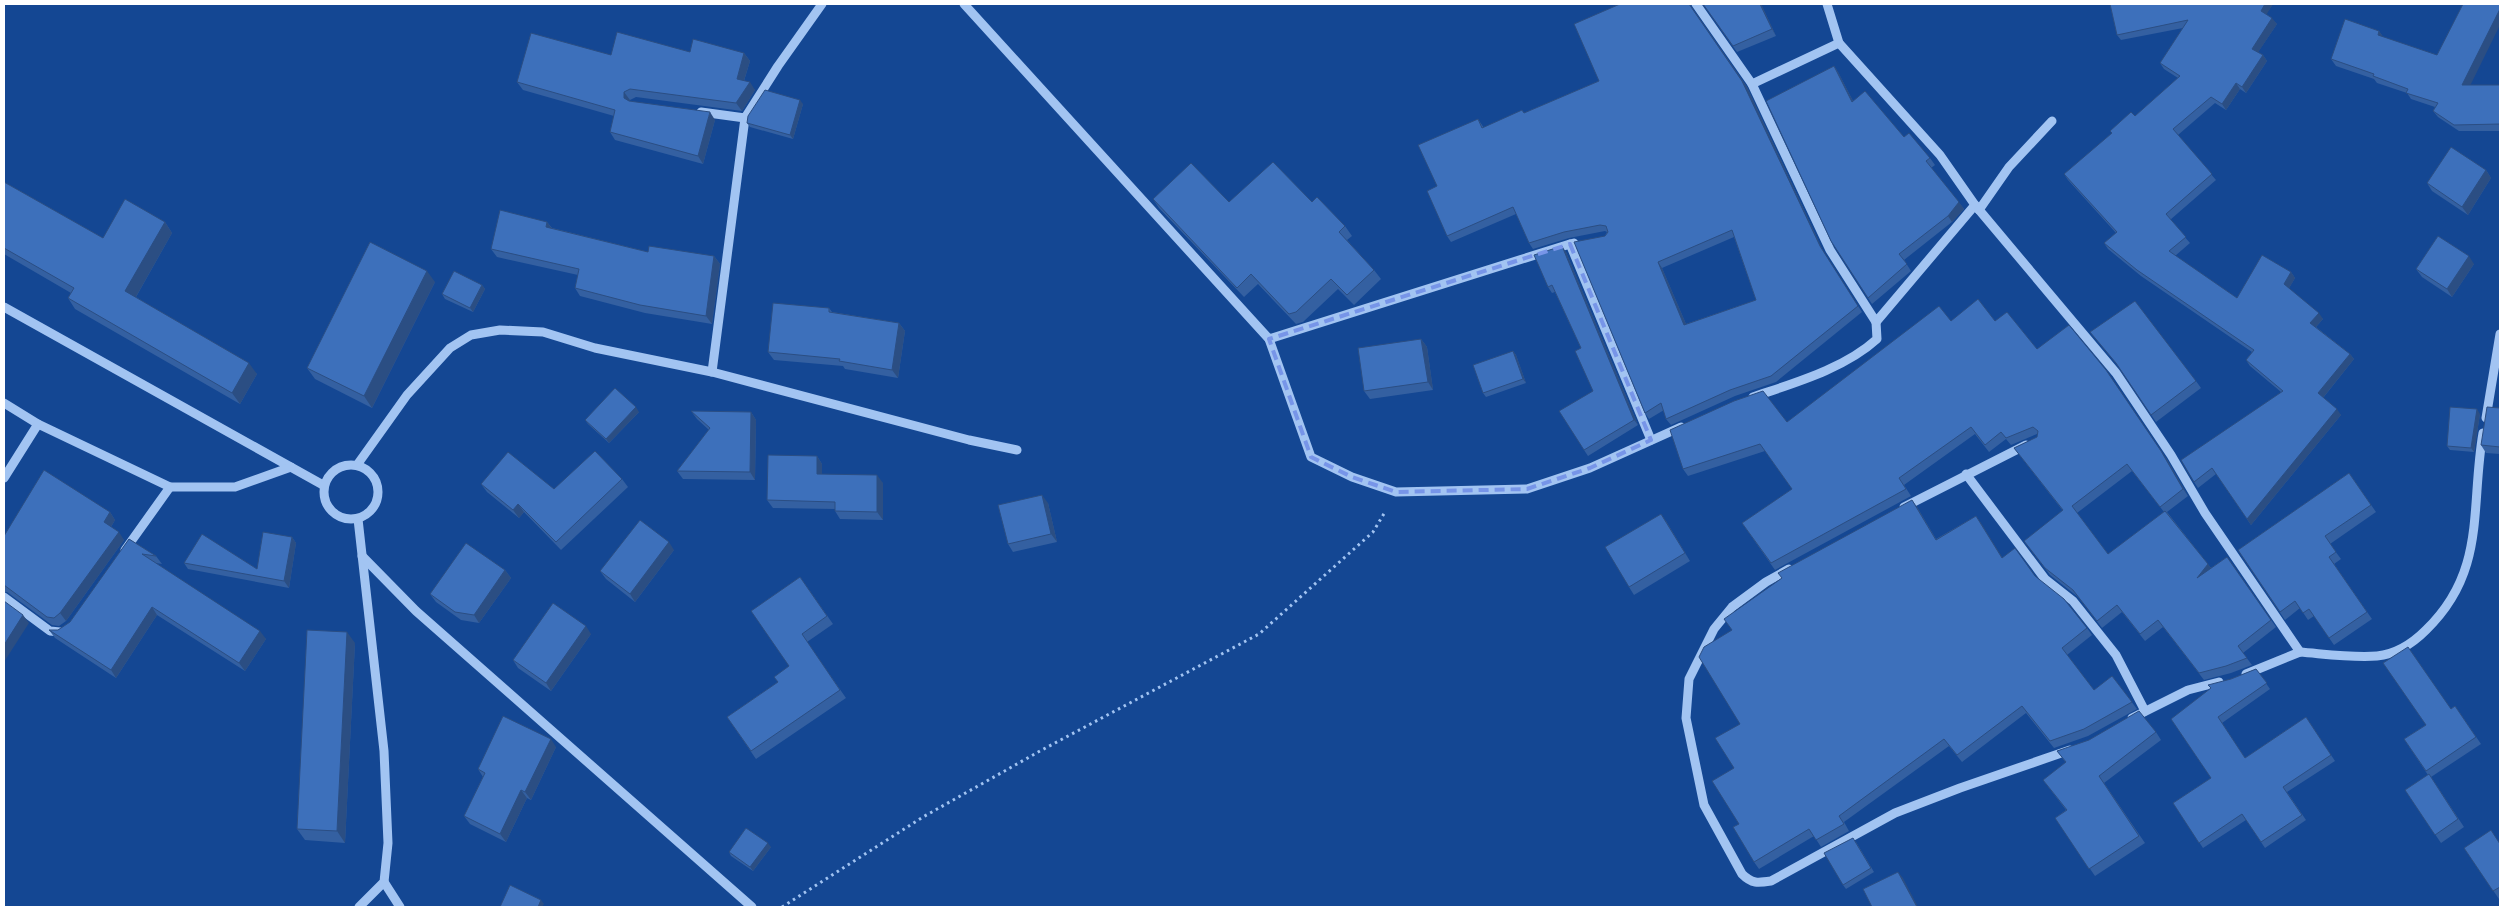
<svg xmlns="http://www.w3.org/2000/svg" width="2504" height="911" viewBox="0 0 2504 911" font-family="'Public Sans',sans-serif">
	<rect width="100%" height="100%" fill="#144793"/>
	<g fill="none" stroke-linecap="round" stroke-linejoin="round">
		<path stroke="#a2c4f2" stroke-width="3" stroke-dasharray="2.5 4" stroke-linecap="butt" d="M782 907 923 817 1040 751 1259 634 1373 532 1385 512"/>
		<g stroke="#a2c4f2" stroke-width="9">
			<path d="M964 4 1269 339 1570 244"/>
			<path d="M1696 4 1752 84"/>
			<path d="M1827 4 1839 43 1940 155 1975 205"/>
			<path d="M1839 43 1752 84 1830 250 1876 322 1975 205 2116 373 2171 455 2205 513 2300 652 2246 674"/>
			<path d="M701 112 745 118 778 66 822 4"/>
			<path d="M1979 210 2009 167 2052 121"/>
			<path d="M1574 243 1570 244 1651 440"/>
			<path d="M4 307 323 485"/>
			<path d="M1269 339 1311 457 1352 477 1396 492 1527 489 1590 468 1681 427"/>
			<path d="M712 372 745 118"/>
			<path d="M1753 397C1794 383 1844 369 1877 339L1876 322"/>
			<path d="M4 403 38 424 170 487H235L291 467"/>
			<path d="M2486 418 2500 334"/>
			<circle cx="351" cy="492" r="27"/>
			<path d="M357 465 407 395 450 348 471 335 500 330 543 332 595 348 712 372 969 440 1017 450"/>
			<path d="M1966 474 2045 579 2073 601 2116 655 2145 711"/>
			<path d="M4 478 38 424"/>
			<path d="M1904 507 2026 445"/>
			<path d="M358 519 384 751 388 843 384 882 359 907"/>
			<path d="M125 550 170 487"/>
			<path d="M362 556 416 611 752 907"/>
			<path d="M1789 569 1766 582 1732 607 1714 629 1689 679 1686 718 1704 805 1742 874C1752 884 1758 883 1771 881L1895 813 1960 788 2070 750"/>
			<path d="M4 597 50 631 60 632"/>
			<path d="M2300 652C2325 654 2352 658 2377 656 2397 654 2412 644 2426 630 2487 571 2470 508 2483 433"/>
			<path d="M2132 718 2188 690 2219 682"/>
			<path d="M384 882 400 907"/>
		</g>
	</g>
	<g fill="#3460a1" fill-rule="evenodd">
		<path d="M1620 4H1690V5L1747 87 1824 253 1862 312 1776 382 1735 396 1671 425 1666 419 1664 410 1649 419 1645 413 1605 236 1607 232 1605 231 1569 238 1533 249 1529 243 1516 214 1451 242 1447 236 1437 186 1478 119 1484 128 1524 113 1599 81ZM1734 237 1756 300 1686 324 1662 268Z"/>
		<path d="M1703 4H1761L1776 36 1737 52Z"/>
		<path d="M2110 4H2273L2266 14 2277 24 2258 52 2263 55 2267 61 2246 93 2240 89 2226 110 2215 103 2178 135 2216 180 2170 220 2190 243 2175 256 2237 298 2291 272 2295 278 2289 288 2323 319 2316 327 2350 354 2354 359 2323 398 2341 415 2251 525 2216 474 2198 488 2194 482 2281 392 2250 366 2246 360 2252 352 2141 276 2108 249 2104 243 2116 233 2068 180 2064 174 2135 116 2178 78 2164 69 2160 63 2183 28 2121 40 2117 35Z"/>
		<path d="M2379 31 2383 37 2470 85H2500V131H2459L2438 117 2433 111 2435 107 2411 99 2407 93 2377 83 2374 79 2336 66 2331 59Z"/>
		<path d="M690 52 744 53 750 61 744 81 755 90 742 111 636 97 630 100V101L715 120 703 164 615 140 610 132 614 116 523 90 517 82 611 55Z"/>
		<path d="M1834 66 1838 72 1853 101 1904 137 1930 158 1935 165 1931 168 1964 209 1952 222 1904 260 1911 271 1872 304 1868 298Z"/>
		<path d="M803 104 793 139 750 127 747 123Z"/>
		<path d="M2486 170 2491 178 2468 215 2432 191 2427 183Z"/>
		<path d="M4 182 103 238 165 222 172 233 136 297 257 374 240 404 75 309 68 298 71 293 4 254Z"/>
		<path d="M1153 199 1229 202H1312L1345 226 1352 236 1347 240 1374 270 1381 279 1354 305 1338 289 1303 322 1296 324 1258 284 1244 297 1159 208Z"/>
		<path d="M547 222 552 228 648 252 714 256 720 264 712 324 645 313 580 296 575 288 578 275 497 257 491 249Z"/>
		<path d="M1566 252 1638 425 1588 456 1584 450 1593 391 1581 348 1555 292 1552 293 1548 287Z"/>
		<path d="M2474 264 2452 297 2422 277 2416 269Z"/>
		<path d="M435 282 372 408 315 379 307 368Z"/>
		<path d="M482 285 485 289 473 312 445 299 442 294Z"/>
		<path d="M829 308 832 312 899 323 905 331 898 378 845 369 843 366 774 360 768 352Z"/>
		<path d="M1951 321H1995L2037 349 2166 458 2188 496 2167 512 2211 568 2227 557 2276 627 2243 653 2252 665 2231 673 2204 680 2163 627 2145 641 2122 612 2102 628 2078 597 2050 575 2024 541 2063 511 2014 448 2037 437V434L2011 445 2006 439 1989 452 1975 434 1904 485 1911 496 1775 570 1742 523 1792 489 1765 451 1688 476 1683 469 1787 422ZM2132 471 2164 512 2108 554 2077 513Z"/>
		<path d="M2090 332 2196 381 2201 388 2156 422 2120 368Z"/>
		<path d="M1421 339 1427 347 1433 390 1370 399 1364 391Z"/>
		<path d="M1513 351 1516 355 1526 383 1486 397 1483 393Z"/>
		<path d="M2500 408V454L2486 453 2481 445Z"/>
		<path d="M691 411 751 412 756 420 755 480 683 479 677 471 709 430 697 419Z"/>
		<path d="M639 412 609 443 588 424 585 420Z"/>
		<path d="M2480 414 2474 452 2450 450 2447 446Z"/>
		<path d="M817 456 822 464V474L883 483V520L840 519 835 511V509L773 508 767 500Z"/>
		<path d="M2349 473 2376 512 2330 544 2341 559 2334 564 2372 619 2334 645 2314 616 2308 620 2300 608 2285 620 2238 550Z"/>
		<path d="M622 479 628 487 561 550 524 512 519 518 487 492 481 484 554 489Z"/>
		<path d="M1048 503 1057 542 1013 552 1008 544Z"/>
		<path d="M1917 507 1936 539 1976 516 2002 558 2035 576 2087 628 2092 635 2067 655 2094 690 2112 676 2137 709 2088 736 2054 748 2026 713 1962 762 1949 746 1844 822 1849 831 1821 847 1814 836 1759 869 1754 862 1739 824 1734 768 1740 724 1732 630Z"/>
		<path d="M110 512 115 520 111 527 124 540 66 621 59 626 52 625 7 592H4V536Z"/>
		<path d="M1666 521 1690 561 1634 595 1629 587Z"/>
		<path d="M292 537 296 543 289 588 188 569 184 563 257 569Z"/>
		<path d="M129 539 156 556 162 564 156 563 266 639 245 671 157 615 116 678 55 638 49 630H58L70 622Z"/>
		<path d="M674 550 635 602 606 579 600 571Z"/>
		<path d="M505 570 511 578 479 623 461 620 436 602 430 594Z"/>
		<path d="M800 577 833 624 807 642 846 698 756 759 727 717 778 682 789 666Z"/>
		<path d="M591 634 551 691 518 668 513 660Z"/>
		<path d="M355 643 345 843 305 840 297 829Z"/>
		<path d="M2256 669 2270 689 2222 723 2245 758 2306 717 2335 761 2287 792 2306 820 2265 848 2246 820 2203 848 2173 803 2211 778 2171 719 2231 679Z"/>
		<path d="M2455 706 2481 744 2431 777 2464 827 2441 843 2405 790 2428 775 2404 739Z"/>
		<path d="M2156 732 2161 740 2104 783 2145 843 2095 876 2055 818 2066 810 2043 780 2066 763 2057 751Z"/>
		<path d="M556 747 531 800 527 798 506 842 470 824 464 816 483 777 478 769Z"/>
		<path d="M1856 842 1874 872 1846 889 1843 885Z"/>
		<path d="M2500 844V898L2499 899 2464 848Z"/>
		<path d="M771 847 753 871 731 856 729 852Z"/>
	</g>
	<g fill="#2b4e83">
		<path d="M1689 4H1690V5L1747 87 1824 253 1862 312 1820 246Z"/>
		<path d="M1760 4H1761L1776 36 1772 29Z"/>
		<path d="M2265 4H2273L2265 17 2261 11Z"/>
		<path d="M2500 9V25L2467 92 2462 85Z"/>
		<path d="M2272 18 2277 24 2257 54 2252 49Z"/>
		<path d="M2379 31 2384 38 2378 35Z"/>
		<path d="M744 53 750 61 742 87 737 79Z"/>
		<path d="M2263 55 2267 61 2246 93 2242 87Z"/>
		<path d="M1834 66 1838 72 1857 109 1852 102Z"/>
		<path d="M750 82 755 90 742 111 736 103Z"/>
		<path d="M2236 83 2240 89 2226 110 2222 104Z"/>
		<path d="M624 92 630 100 629 106 624 98Z"/>
		<path d="M800 100 803 104 793 139 790 135Z"/>
		<path d="M710 112 715 120 703 164 698 156Z"/>
		<path d="M2486 170 2491 178 2468 215 2462 207Z"/>
		<path d="M1959 202 1964 209 1952 222 1948 216Z"/>
		<path d="M165 222 172 233 133 302 125 291Z"/>
		<path d="M547 222 553 230 546 227Z"/>
		<path d="M1562 246 1566 252 1638 425 1634 420Z"/>
		<path d="M714 256 720 264 712 324 706 316Z"/>
		<path d="M2469 256 2474 264 2452 297 2447 289Z"/>
		<path d="M1658 262 1662 268 1689 331 1684 325Z"/>
		<path d="M427 271 435 282 372 408 364 396Z"/>
		<path d="M2291 272 2295 278 2288 290 2284 284Z"/>
		<path d="M482 285 485 289 473 312 470 308Z"/>
		<path d="M2319 313 2323 319 2314 329 2310 323Z"/>
		<path d="M899 323 905 331 898 378 892 370Z"/>
		<path d="M1421 339 1427 347 1433 390 1428 382Z"/>
		<path d="M1513 351 1516 355 1526 383 1523 379Z"/>
		<path d="M2350 354 2354 359 2322 399 2318 393Z"/>
		<path d="M249 363 257 374 240 404 232 393Z"/>
		<path d="M2106 370 2166 458 2188 496 2183 489Z"/>
		<path d="M636 407 639 412 609 443 606 439Z"/>
		<path d="M2337 409 2341 415 2251 525 2247 519Z"/>
		<path d="M2477 409 2480 414 2474 452 2471 448Z"/>
		<path d="M751 412 756 420 755 480 750 472Z"/>
		<path d="M817 456 822 464V482L817 474Z"/>
		<path d="M877 475 883 483V520L877 512Z"/>
		<path d="M1042 495 1048 503 1057 542 1051 534Z"/>
		<path d="M1912 500 1917 507 1940 547 1936 540Z"/>
		<path d="M518 504 524 512 519 518 513 510Z"/>
		<path d="M110 512 115 520 109 530 104 522Z"/>
		<path d="M1661 514 1666 521 1690 561 1685 553Z"/>
		<path d="M1976 516 1981 523 2007 565 2002 558Z"/>
		<path d="M119 532 124 540 66 621 60 613Z"/>
		<path d="M292 537 296 543 289 588 284 581Z"/>
		<path d="M669 542 674 550 635 602 630 594Z"/>
		<path d="M2208 564 2213 571 2197 578Z"/>
		<path d="M505 570 511 578 479 623 474 615Z"/>
		<path d="M152 607 157 615 116 678 111 670Z"/>
		<path d="M23 615 29 623 4 662V645Z"/>
		<path d="M586 626 591 634 551 691 546 683Z"/>
		<path d="M260 631 266 639 245 671 239 663Z"/>
		<path d="M347 632 355 643 345 843 337 831Z"/>
		<path d="M551 739 556 747 531 800 525 792Z"/>
		<path d="M521 790 527 798 506 842 500 834Z"/>
		<path d="M768 843 771 847 753 871 750 867Z"/>
		<path d="M1898 872 1903 878 1918 907H1917Z"/>
		<path d="M541 900 544 904 542 907H538Z"/>
	</g>
	<g fill="#3d70bb" stroke="#2b4e83" fill-rule="evenodd">
		<path d="M1620 4H1689L1742 81 1820 246 1858 306 1771 376 1730 390 1666 419 1661 403 1645 413 1574 242 1605 236 1608 232 1606 226 1600 225 1564 232 1529 243 1513 207 1447 236 1427 191 1437 186 1418 145 1478 119 1482 128 1522 110 1524 113 1599 81 1574 24ZM1732 230 1756 300 1684 325 1658 262Z"/>
		<path d="M1703 4H1760L1772 29 1733 46Z"/>
		<path d="M2110 4H2265L2261 11 2272 18 2252 49 2263 55 2242 87 2236 83 2222 104 2211 97 2173 129 2212 174 2166 214 2186 237 2169 251 2237 298 2262 255 2291 272 2284 284 2319 313 2310 323 2350 354 2318 393 2337 409 2247 519 2212 468 2194 482 2181 460 2283 391 2246 360 2254 350 2137 270 2104 243 2117 232 2064 174 2112 133 2110 131 2131 112 2135 116 2180 76 2160 63 2188 20 2117 35Z"/>
		<path d="M2463 4H2500V9L2462 85H2500V124L2454 125 2433 111 2438 103 2406 93 2408 89 2373 76 2374 74 2331 59 2345 19 2379 31 2378 35 2437 55Z"/>
		<path d="M617 32 690 52 693 39 744 53 737 79 750 82 736 103 630 89 624 92V98L629 101 710 112 698 156 610 132 615 110 517 82 531 33 611 55Z"/>
		<path d="M1834 66 1852 102 1865 91 1904 137 1909 133 1930 158 1926 161 1959 202 1948 216 1899 254 1907 264 1868 298 1831 241 1766 101Z"/>
		<path d="M765 90 800 100 790 135 747 123 748 116Z"/>
		<path d="M2451 147 2486 170 2462 207 2427 183Z"/>
		<path d="M1273 162 1312 202 1317 197 1345 226 1339 232 1374 270 1347 295 1331 279 1296 312 1289 314 1251 274 1237 288 1153 199 1191 163 1229 202Z"/>
		<path d="M4 182 103 238 125 199 165 222 125 291 249 363 232 393 68 298 74 288 4 248Z"/>
		<path d="M500 210 547 222 546 227 648 252 649 246 714 256 706 316 640 305 575 288 579 269 491 249Z"/>
		<path d="M2438 236 2469 256 2447 289 2416 269Z"/>
		<path d="M370 242 427 271 364 396 307 368Z"/>
		<path d="M1562 246 1634 420 1584 450 1559 411 1593 391 1575 351 1581 348 1552 285 1548 287 1534 255Z"/>
		<path d="M454 271 482 285 470 308 442 294Z"/>
		<path d="M1978 299 1995 321 2007 312 2037 349 2069 325 2106 370 2161 451 2183 489 2160 507 2127 464 2072 506 2108 554 2165 511 2208 564 2197 578 2227 557 2271 620 2238 646 2247 658 2226 666 2199 673 2158 620 2140 634 2117 605 2097 621 2073 590 2045 568 2024 541 2063 510 2014 448 2037 437 2038 431 2033 427 2006 438 2001 432 1985 445 1971 427 1899 478 1906 489 1771 563 1742 523 1792 489 1760 444 1683 469 1670 430 1734 401 1763 391 1787 422 1939 306 1951 321Z"/>
		<path d="M2135 301 2196 381 2151 415 2116 363 2090 332Z"/>
		<path d="M773 303 829 308V312L899 323 892 370 839 361 840 359 768 352Z"/>
		<path d="M1421 339 1428 382 1364 391 1358 348Z"/>
		<path d="M1513 351 1523 379 1483 393 1473 365Z"/>
		<path d="M615 388 636 407 606 439 585 420Z"/>
		<path d="M2450 407 2477 409 2471 448 2447 446Z"/>
		<path d="M2487 407 2500 408V447L2481 445Z"/>
		<path d="M691 411 751 412 750 472 677 471 710 428Z"/>
		<path d="M595 451 622 479 556 542 518 504 513 510 481 484 508 452 554 489Z"/>
		<path d="M768 455 817 456V474L877 475V512L835 511V502L767 500Z"/>
		<path d="M44 470 110 512 104 522 119 532 60 613 54 618 47 617 4 585V536Z"/>
		<path d="M2349 473 2371 505 2325 536 2336 552 2329 557 2367 612 2329 638 2309 609 2303 613 2295 601 2280 612 2238 550Z"/>
		<path d="M1042 495 1051 534 1008 544 998 505Z"/>
		<path d="M1912 500 1936 540 1976 516 2002 558 2015 548 2035 576 2064 599 2087 628 2062 648 2094 690 2112 676 2132 702 2084 729 2050 741 2022 706 1957 755 1944 739 1839 816 1844 824 1816 840 1809 829 1754 862 1733 827 1739 824 1712 781 1734 768 1715 738 1740 724 1699 657 1704 647 1732 630 1724 619 1782 578 1778 573Z"/>
		<path d="M1661 514 1685 553 1629 587 1605 547Z"/>
		<path d="M640 520 669 542 630 594 600 571Z"/>
		<path d="M263 532 292 537 284 581 184 563 202 534 257 569Z"/>
		<path d="M129 539 156 556 142 554 260 631 239 663 152 607 111 670 49 630H58L70 622Z"/>
		<path d="M466 543 505 570 474 615 455 612 430 594Z"/>
		<path d="M800 577 827 616 802 634 840 690 751 751 727 717 778 682 774 677 789 666 751 611Z"/>
		<path d="M4 601 23 615 4 645Z"/>
		<path d="M553 603 586 626 546 683 513 660Z"/>
		<path d="M307 630 347 632 337 831 297 829Z"/>
		<path d="M2408 647 2451 709 2455 706 2476 737 2426 771 2404 739 2426 725 2383 663Z"/>
		<path d="M2256 669 2267 683 2218 717 2245 758 2306 717 2331 755 2283 787 2302 815 2261 842 2242 814 2199 843 2173 803 2211 778 2171 719 2211 688 2208 685 2231 679Z"/>
		<path d="M2139 711 2156 732 2099 776 2139 836 2089 869 2055 818 2067 810 2043 780 2066 762 2057 751 2089 740Z"/>
		<path d="M503 716 551 739 525 792 521 790 500 834 464 816 485 773 478 769Z"/>
		<path d="M2429 774 2458 819 2435 835 2405 790Z"/>
		<path d="M746 828 768 843 750 867 729 852Z"/>
		<path d="M2491 830 2500 844V887L2493 891 2464 848Z"/>
		<path d="M1853 838 1871 868 1843 885 1824 853Z"/>
		<path d="M1898 872 1917 907H1872L1863 889Z"/>
		<path d="M510 885 541 900 538 907H500Z"/>
	</g>
	<path fill="none" stroke="#7795e8" stroke-width="4" stroke-dasharray="10 6" stroke-linejoin="round" d="M1570 244 1651 440 1590 468 1527 489 1396 492 1352 477 1311 457 1269 339Z"/>
	<rect width="2504" height="911" fill="none" stroke="#ffffff" stroke-width="10"/>
</svg>
